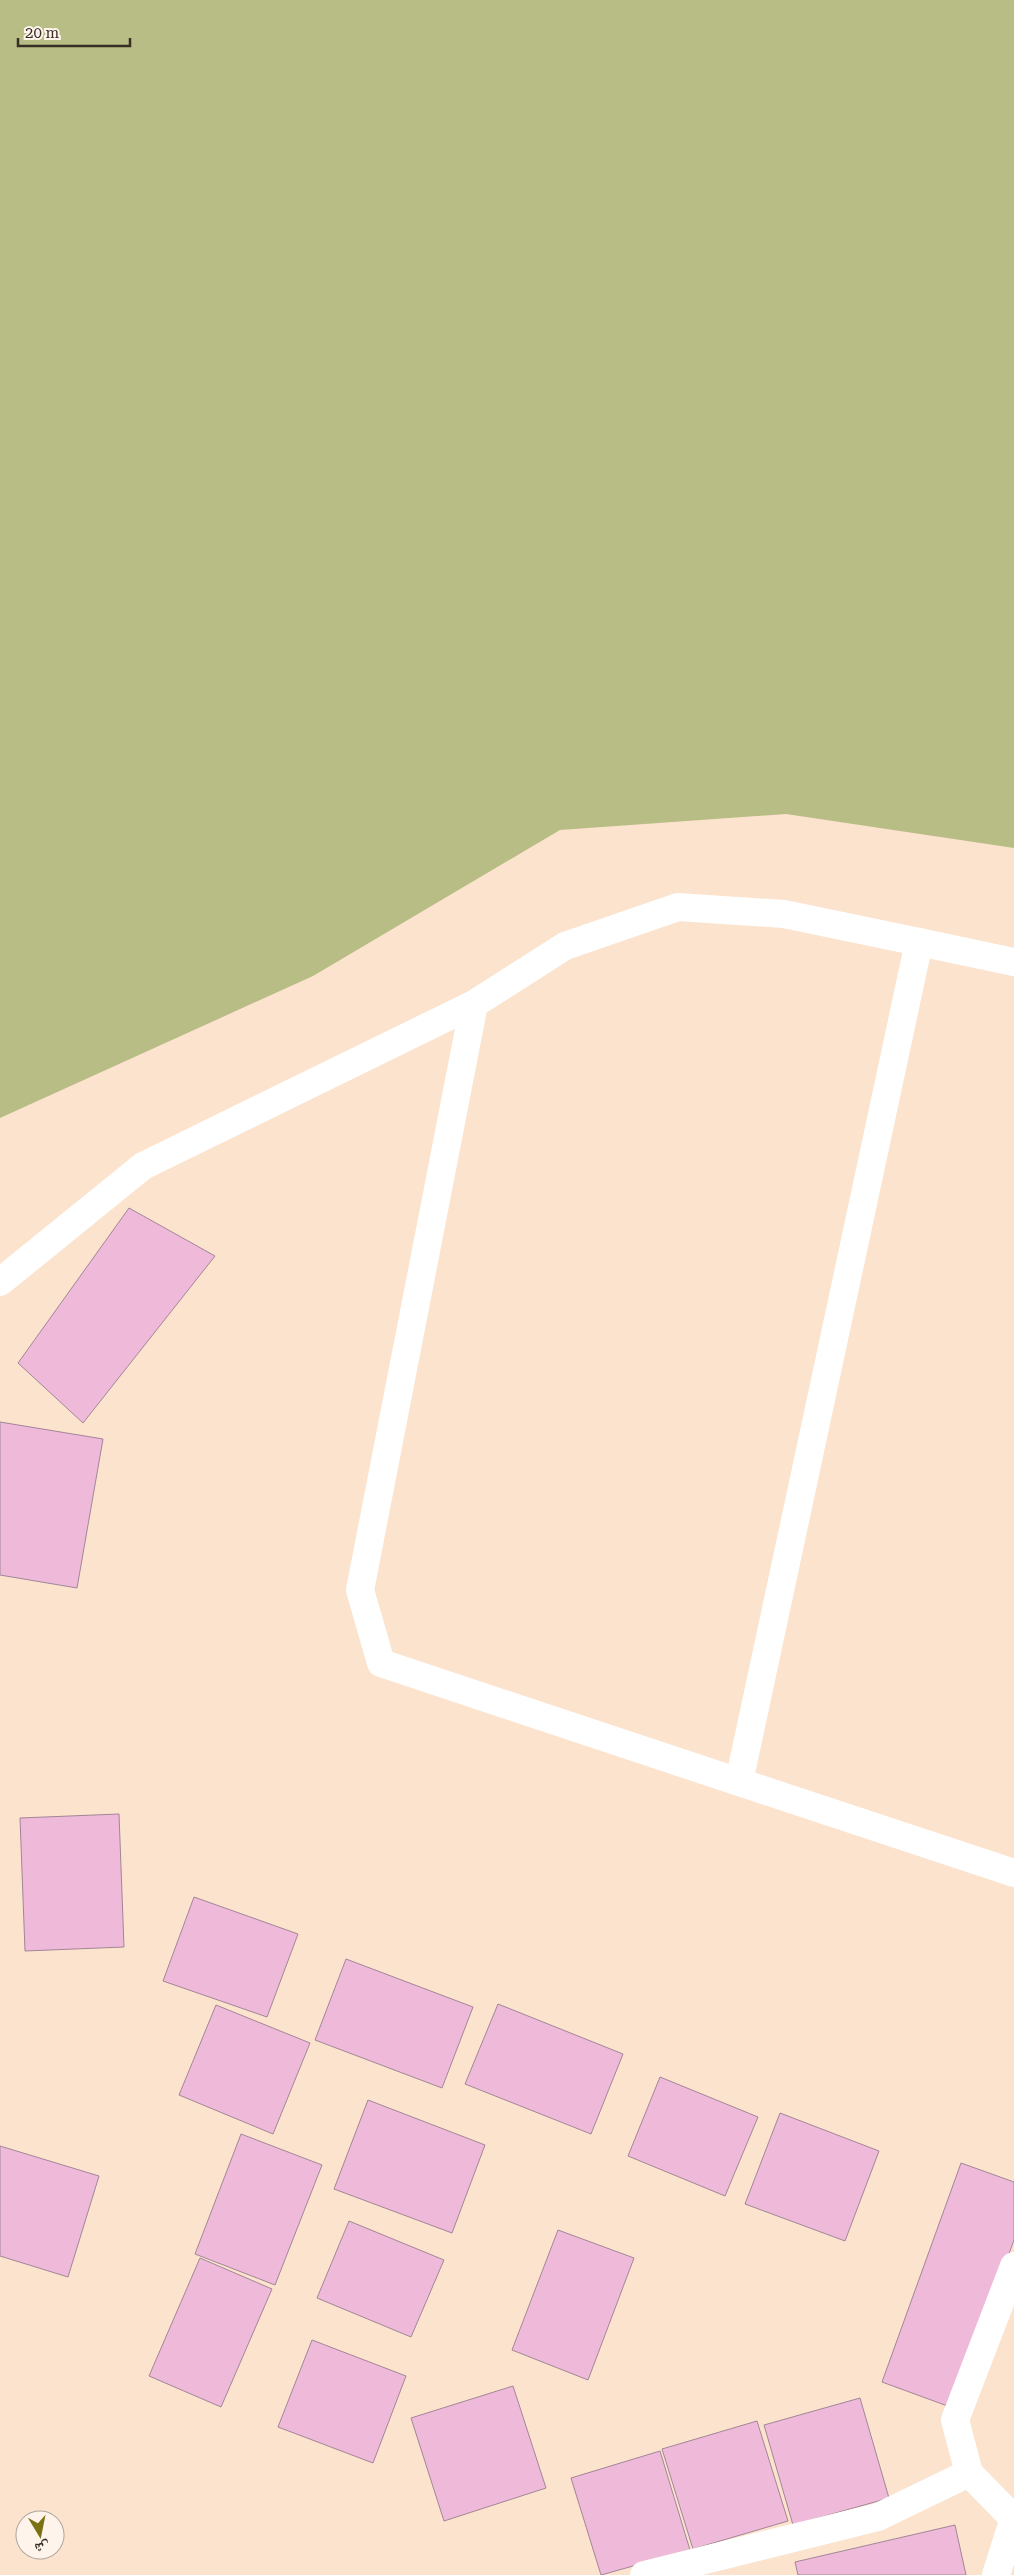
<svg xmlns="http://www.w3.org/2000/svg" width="1014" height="2575" viewBox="0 0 1014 2575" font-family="'Roboto Serif','Noto Naskh Arabic',serif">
	<rect width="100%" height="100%" fill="#fce3ce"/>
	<path fill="#b8bc85" d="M0 0H1014V848L786 814 560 830 313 976 0 1118Z"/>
	<g fill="#efbada" stroke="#a18696">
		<path d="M129 1208 215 1256 83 1423 18 1363Z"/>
		<path d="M0 1422 103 1439 77 1588 0 1575Z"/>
		<path d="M119 1814 124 1947 25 1951 20 1818Z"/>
		<path d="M194 1897 298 1934 267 2017 163 1981Z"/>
		<path d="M346 1959 473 2007 442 2088 315 2040Z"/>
		<path d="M498 2004 623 2054 591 2134 465 2084Z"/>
		<path d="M216 2005 310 2043 273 2134 179 2095Z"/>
		<path d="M660 2077 758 2117 725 2196 628 2156Z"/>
		<path d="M368 2100 485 2145 452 2233 334 2189Z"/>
		<path d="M780 2113 879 2151 845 2241 745 2204Z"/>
		<path d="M241 2134 322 2165 275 2285 195 2254Z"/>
		<path d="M0 2146 99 2176 68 2277 0 2256Z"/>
		<path d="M961 2163 1014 2182V2240L953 2408 882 2382Z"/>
		<path d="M349 2221 444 2260 411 2337 317 2298Z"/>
		<path d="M558 2230 634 2258 588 2380 512 2350Z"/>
		<path d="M200 2258 272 2289 221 2407 149 2376Z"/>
		<path d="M312 2340 406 2376 373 2463 278 2427Z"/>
		<path d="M513 2386 546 2488 444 2521 411 2418Z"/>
		<path d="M860 2398 889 2498 793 2525 764 2425Z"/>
		<path d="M757 2421 788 2521 693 2549 662 2449Z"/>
		<path d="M660 2451 690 2550 601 2575 571 2478Z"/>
		<path d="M955 2525 966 2575H798L795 2562Z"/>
	</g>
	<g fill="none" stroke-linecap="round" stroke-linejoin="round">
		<g stroke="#fff" stroke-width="28">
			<path d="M1014 962 919 942 739 1782 1014 1873"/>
			<path d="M0 1282 143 1166 474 1004"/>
			<path d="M739 1782 381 1663 360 1590 474 1004 565 946 678 907 784 914 919 942"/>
			<path d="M1014 2519 969 2473 955 2420 1014 2266"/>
			<path d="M644 2575 878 2517 969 2473"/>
			<path d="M996 2575 1014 2518"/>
		</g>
	</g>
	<g transform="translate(40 2535) rotate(170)"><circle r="24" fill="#fef4eb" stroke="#aea59c"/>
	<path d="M0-4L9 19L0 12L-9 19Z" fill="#7a7112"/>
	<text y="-8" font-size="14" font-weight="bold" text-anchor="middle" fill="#372e26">ش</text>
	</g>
	<path d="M18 38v8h112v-8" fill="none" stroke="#372e26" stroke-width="2.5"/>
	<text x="25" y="38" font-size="15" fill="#372e26" stroke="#fef4eb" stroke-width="4" paint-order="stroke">20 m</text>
</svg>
